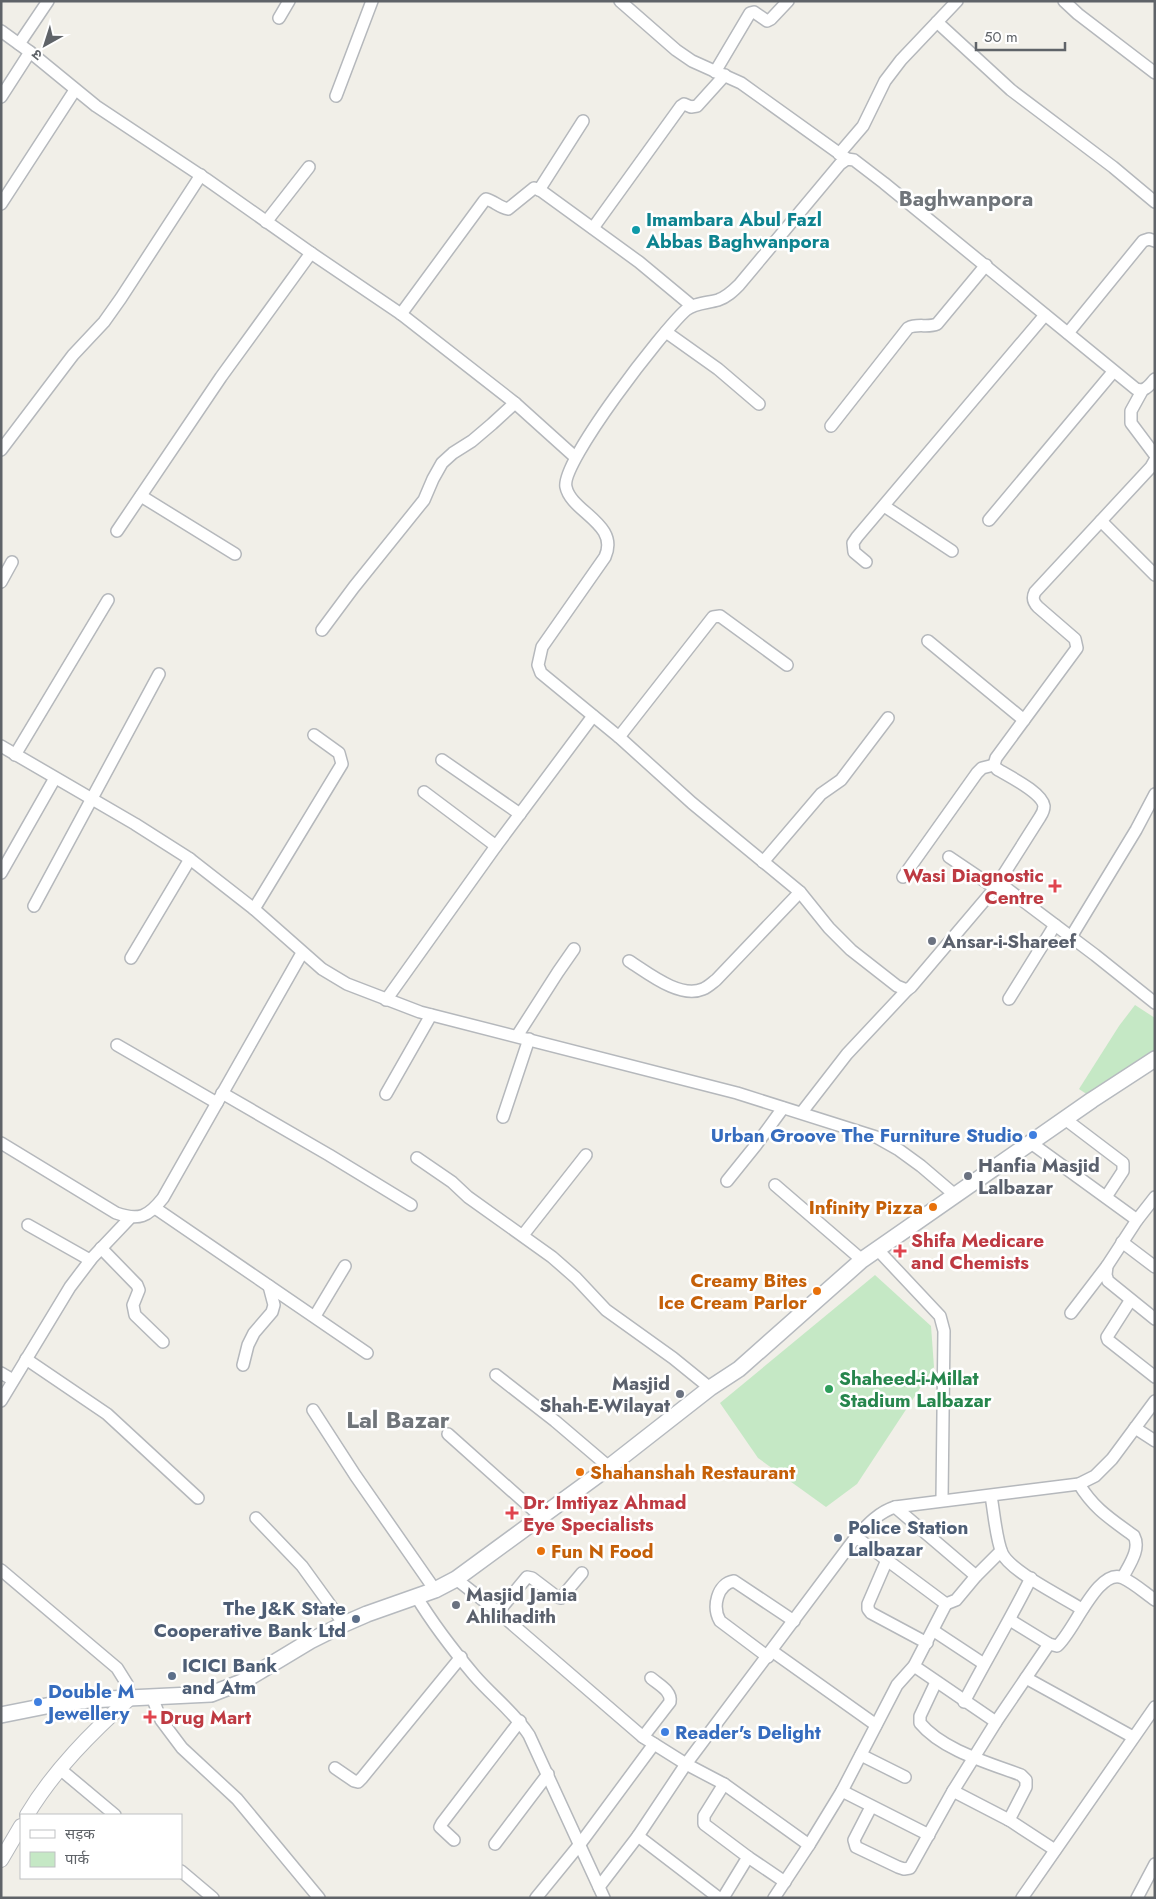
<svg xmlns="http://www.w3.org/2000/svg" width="1156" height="1899" viewBox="0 0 1156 1899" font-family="Jost,'Noto Sans Devanagari',sans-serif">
	<rect width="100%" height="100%" fill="#f1efe8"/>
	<g fill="#c5e8c5">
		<path d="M1135 1005 1155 1018V1055L1091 1097 1079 1089 1119 1026Z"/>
		<path d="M875 1275 931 1326 934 1367 857 1484 826 1507 758 1458 720 1403Z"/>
	</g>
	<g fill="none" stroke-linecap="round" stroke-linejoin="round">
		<g stroke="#b5b8bc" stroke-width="14">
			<g id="minor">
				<path d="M620 1 676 50 692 61 741 83 847 159"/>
				<path d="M1064 1 1078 14 1155 73"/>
				<path d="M279 18 289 1"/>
				<path d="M937 22 1011 90 1113 167 1155 202"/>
				<path d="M1 31 30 52 96 106 206 179 311 253 401 314 515 403 575 457"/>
				<path d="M19 44 48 1"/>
				<path d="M715 72 750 13 754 12 767 21 771 19 788 1"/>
				<path d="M336 96 372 1"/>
				<path d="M1 97 30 52"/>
				<path d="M839 154 863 126 885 81 901 60 957 1"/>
				<path d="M539 190 583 121"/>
				<path d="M1 204 75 90"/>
				<path d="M266 222 309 167"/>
				<path d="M593 228 681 106 684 104 691 107 697 106 725 75"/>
				<path d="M401 314 484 201 486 199C494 201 499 207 508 209L534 188 540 190 639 262 692 306"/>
				<path d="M666 332 718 369 759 404"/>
				<path d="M1068 333 1143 241 1149 239 1155 241"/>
				<path d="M1142 391 1131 411V423L1155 455"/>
				<path d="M831 426 908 328C917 323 928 328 937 324L986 265"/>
				<path d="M1 450 73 355 104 322 121 298 201 175"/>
				<path d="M141 496 235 554"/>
				<path d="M884 506 952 551"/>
				<path d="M989 520 1113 372"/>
				<path d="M1101 521 1155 575"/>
				<path d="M117 531 221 377 311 253"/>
				<path d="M866 562 854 552 853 543 857 537 1045 315"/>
				<path d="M1 582 12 562"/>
				<path d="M322 630 354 587 424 500 433 479 442 463 453 453 472 441 492 424 515 403"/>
				<path d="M928 641 1024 720"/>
				<path d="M619 737 713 617 720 616 787 665"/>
				<path d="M1 746 135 824 190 859 254 909 322 969 347 984 420 1012 737 1093 876 1137 899 1150 921 1166 955 1195"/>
				<path d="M15 755 108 600"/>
				<path d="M442 760 520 814"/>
				<path d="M424 792 496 846"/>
				<path d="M949 857 995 888H1006L1095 955 1155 1003"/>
				<path d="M763 862 821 794 841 780 888 718"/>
				<path d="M1 873 55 778"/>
				<path d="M903 877 977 773 982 768 994 765"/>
				<path d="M34 906 159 674"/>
				<path d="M254 909 342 764 339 753 314 735"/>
				<path d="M1071 937 1136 830 1155 794"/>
				<path d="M131 958 190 859"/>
				<path d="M629 961C648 973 680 999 703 989 708 987 712 983 716 980L800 892"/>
				<path d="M907 990 897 986 851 950 829 928 800 892 692 803 619 737 541 673 538 665 542 647 605 557C620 524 571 512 566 487 560 463 664 329 686 310 694 303 708 303 718 300 727 297 733 291 739 285L840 164 847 159 854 160 884 183 1136 389C1146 392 1149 385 1155 379"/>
				<path d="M1009 999 1055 925"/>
				<path d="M386 1000 496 846 593 716"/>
				<path d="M517 1036 558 972 574 949"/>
				<path d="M117 1045 217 1103"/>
				<path d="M222 1093 329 1155 411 1205"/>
				<path d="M386 1094 431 1015"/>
				<path d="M802 1112 847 1054 907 990 911 987 995 888 1040 817C1042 814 1044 810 1044 806 1042 792 1008 776 997 769L994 765 996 758 1077 648 1075 639 1038 607C1033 602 1032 598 1035 592L1151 467 1155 460"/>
				<path d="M503 1117 529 1039"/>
				<path d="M1065 1119 1123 1163V1171L1106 1197"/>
				<path d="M1 1143 116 1213C139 1221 148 1217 163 1198L302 953"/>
				<path d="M1031 1143 1137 1220"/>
				<path d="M417 1158 452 1182 468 1197 552 1257 576 1278 606 1310 673 1358 710 1388"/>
				<path d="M727 1181 756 1145 783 1108"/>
				<path d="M775 1185 862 1260"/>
				<path d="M1155 1197 1137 1220 1107 1266 1106 1275 1108 1281 1155 1319"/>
				<path d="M155 1208 367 1353"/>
				<path d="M28 1225 90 1260"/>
				<path d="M523 1235 586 1155"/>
				<path d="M1122 1242 1155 1267"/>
				<path d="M101 1248 137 1285 139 1290 133 1305 135 1315 163 1342"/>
				<path d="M877 1249 940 1316 944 1331 942 1499"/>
				<path d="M1130 1301 1107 1337 1108 1340 1155 1377"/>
				<path d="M1071 1313 1107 1266"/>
				<path d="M315 1316 345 1266"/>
				<path d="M26 1359 107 1414 198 1498"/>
				<path d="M243 1365 248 1345 254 1333 272 1312 274 1305 269 1286"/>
				<path d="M1 1373 13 1380"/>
				<path d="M496 1375 555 1421 609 1467"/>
				<path d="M1 1401 70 1287 92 1258 130 1218"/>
				<path d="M313 1410 355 1475 435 1590"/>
				<path d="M1135 1428 1155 1441"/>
				<path d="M448 1434 540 1516"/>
				<path d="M1079 1484C1094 1509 1111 1519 1134 1536 1141 1549 1129 1565 1123 1577"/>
				<path d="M991 1496C994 1512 996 1539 1002 1553 1010 1571 1061 1596 1080 1608H1083"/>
				<path d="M895 1507 976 1576"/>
				<path d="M256 1518 302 1566 344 1624"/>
				<path d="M856 1537 946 1604 956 1600 976 1576 1001 1551"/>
				<path d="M887 1560 868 1604V1609L871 1613 927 1643"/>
				<path d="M1 1570 117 1668 127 1684 130 1698"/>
				<path d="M456 1579 498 1612 643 1737 686 1764 724 1784 809 1845"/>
				<path d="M416 1596C433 1624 453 1650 474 1675 492 1696 514 1712 529 1735L604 1898"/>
				<path d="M498 1612 527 1577 532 1578 557 1597 561 1598 582 1573"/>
				<path d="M1010 1620 1049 1644 1057 1646C1073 1634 1098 1566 1123 1578 1134 1583 1145 1593 1155 1600"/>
				<path d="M934 1631 984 1664"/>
				<path d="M772 1651 876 1725"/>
				<path d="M768 1657 720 1621C712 1607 717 1584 734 1581L794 1621"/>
				<path d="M914 1666 996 1722"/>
				<path d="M1026 1678 1133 1737"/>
				<path d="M936 1682 920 1716V1723C942 1750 989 1763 1021 1775L1026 1780V1787L1009 1820"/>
				<path d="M152 1697 161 1720 182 1748 237 1799 319 1898"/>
				<path d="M964 1702C986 1660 1010 1620 1031 1578"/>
				<path d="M643 1737 670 1702C672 1691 659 1685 651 1678"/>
				<path d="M861 1755 905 1777"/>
				<path d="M335 1768 354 1781 358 1782 362 1778 461 1657"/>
				<path d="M60 1769 115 1815"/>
				<path d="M842 1791 929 1835"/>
				<path d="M953 1791 1009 1820 1055 1850"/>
				<path d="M871 1807 854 1840 856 1847 898 1867 904 1869 910 1868 953 1791 996 1722 1049 1644"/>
				<path d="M638 1836 719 1898"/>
				<path d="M454 1840 440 1827 442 1823 520 1721"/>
				<path d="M495 1844 548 1774"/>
				<path d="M748 1857 785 1882"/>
				<path d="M181 1871 213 1898"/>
				<path d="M599 1887 638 1836 686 1764 856 1537C868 1524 879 1512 895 1507L1079 1484 1095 1476 1112 1459 1155 1401"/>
				<path d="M536 1898 580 1844 654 1744"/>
				<path d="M723 1898 748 1857 704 1824V1816L724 1784"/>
				<path d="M774 1898 809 1845 842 1791 897 1685 914 1666 946 1604"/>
				<path d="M1022 1898 1155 1707"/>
				<path d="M1137 1898 1155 1864"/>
			</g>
		</g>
		<g stroke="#b5b8bc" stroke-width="16">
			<g id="tertiary">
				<path d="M27 1815C54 1770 92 1732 130 1698"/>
				<path d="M1 1860 21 1826"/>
			</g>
		</g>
		<g stroke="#b6babf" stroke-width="18">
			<path id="secondary" d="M1 1715 51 1705 88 1700 211 1694 242 1682 310 1641 344 1624 367 1614 435 1590 456 1579 609 1467 710 1388 739 1369 862 1260 1092 1100 1155 1059"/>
		</g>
		<use href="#minor" stroke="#fff" stroke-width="11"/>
		<use href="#tertiary" stroke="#fff" stroke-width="14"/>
		<use href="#secondary" stroke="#fff" stroke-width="15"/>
	</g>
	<circle fill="#0f9aa8" stroke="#fff" stroke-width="2" cx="636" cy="230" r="5"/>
	<g fill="#e0444e" stroke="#fff" stroke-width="2">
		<path d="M1052.5 878.5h5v5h5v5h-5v5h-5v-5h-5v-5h5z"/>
		<path d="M897.5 1243.5h5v5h5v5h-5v5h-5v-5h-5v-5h5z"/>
		<path d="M509.5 1505.5h5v5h5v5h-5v5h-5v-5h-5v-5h5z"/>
		<path d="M147.5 1709.5h5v5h5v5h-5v5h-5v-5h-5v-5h5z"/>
	</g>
	<g fill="#6b7280" stroke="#fff" stroke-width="2">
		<circle cx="932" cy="941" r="5"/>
		<circle cx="968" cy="1176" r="5"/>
		<circle cx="680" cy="1394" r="5"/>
		<circle cx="456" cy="1605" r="5"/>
	</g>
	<g fill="#3f7fe0" stroke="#fff" stroke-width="2">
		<circle cx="1033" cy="1135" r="5"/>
		<circle cx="38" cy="1702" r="5"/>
		<circle cx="665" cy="1732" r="5"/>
	</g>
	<g fill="#e8710a" stroke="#fff" stroke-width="2">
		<circle cx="933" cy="1207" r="5"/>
		<circle cx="817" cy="1291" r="5"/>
		<circle cx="580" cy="1472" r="5"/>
		<circle cx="541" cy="1551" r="5"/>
	</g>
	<circle fill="#2e9e5b" stroke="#fff" stroke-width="2" cx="829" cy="1389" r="5"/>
	<g fill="#5c6f8a" stroke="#fff" stroke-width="2">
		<circle cx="838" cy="1538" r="5"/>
		<circle cx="356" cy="1619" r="5"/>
		<circle cx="172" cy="1676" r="5"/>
	</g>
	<g text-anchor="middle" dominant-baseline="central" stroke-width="5" stroke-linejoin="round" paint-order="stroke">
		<g font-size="19" font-weight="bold" fill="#0d838f" stroke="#fff" text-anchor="start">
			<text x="646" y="219">Imambara Abul Fazl<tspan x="646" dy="22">Abbas Baghwanpora</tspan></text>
		</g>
		<g font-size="19" font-weight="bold" fill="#be3a42" stroke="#fff" text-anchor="start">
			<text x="1044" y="875" text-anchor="end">Wasi Diagnostic<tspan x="1044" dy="22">Centre</tspan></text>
			<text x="911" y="1240">Shifa Medicare<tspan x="911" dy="22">and Chemists</tspan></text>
			<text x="523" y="1502">Dr. Imtiyaz Ahmad<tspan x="523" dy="22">Eye Specialists</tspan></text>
			<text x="160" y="1717">Drug Mart</text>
		</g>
		<g font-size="19" font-weight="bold" fill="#5b616d" stroke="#fff" text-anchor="start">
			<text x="942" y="941">Ansar-i-Shareef</text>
			<text x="978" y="1165">Hanfia Masjid<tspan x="978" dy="22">Lalbazar</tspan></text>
			<text x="670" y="1383" text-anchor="end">Masjid<tspan x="670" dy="22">Shah-E-Wilayat</tspan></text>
			<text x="466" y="1594">Masjid Jamia<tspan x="466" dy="22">Ahlihadith</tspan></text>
		</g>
		<g font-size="19" font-weight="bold" fill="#366cbe" stroke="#fff" text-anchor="start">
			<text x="1023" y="1135" text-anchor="end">Urban Groove The Furniture Studio</text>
			<text x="48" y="1691">Double M<tspan x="48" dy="22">Jewellery</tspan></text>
			<text x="675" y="1732">Reader's Delight</text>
		</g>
		<g font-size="19" font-weight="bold" fill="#c56008" stroke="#fff" text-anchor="end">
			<text x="923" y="1207">Infinity Pizza</text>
			<text x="807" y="1280">Creamy Bites<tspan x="807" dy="22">Ice Cream Parlor</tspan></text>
			<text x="590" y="1472" text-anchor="start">Shahanshah Restaurant</text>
			<text x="551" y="1551" text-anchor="start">Fun N Food</text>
		</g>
		<g font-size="19" font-weight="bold" fill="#27864d" stroke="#fff" text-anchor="start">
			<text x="839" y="1378">Shaheed-i-Millat<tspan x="839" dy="22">Stadium Lalbazar</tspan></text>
		</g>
		<g font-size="19" font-weight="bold" fill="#4e5e75" stroke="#fff" text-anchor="start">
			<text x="848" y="1527">Police Station<tspan x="848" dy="22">Lalbazar</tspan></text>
			<text x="346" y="1608" text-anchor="end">The J&amp;K State<tspan x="346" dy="22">Cooperative Bank Ltd</tspan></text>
			<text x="182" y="1665">ICICI Bank<tspan x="182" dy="22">and Atm</tspan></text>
		</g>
		<g font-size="21" font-weight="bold" fill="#70757a" stroke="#fff">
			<text x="966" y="199">Baghwanpora</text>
		</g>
		<g font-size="24" font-weight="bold" fill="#70757a" stroke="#fff">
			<text x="398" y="1419">Lal Bazar</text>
		</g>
	</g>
	<rect width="1156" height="1899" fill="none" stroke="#5f6368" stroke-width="5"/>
	<rect x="20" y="1814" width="162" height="65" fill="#ffffff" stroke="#bfc1c3"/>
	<rect x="30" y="1830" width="25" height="8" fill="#ffffff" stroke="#bfc1c3"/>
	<text x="65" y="1839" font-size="15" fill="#5f6368">सड़क</text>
	<rect x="30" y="1852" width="25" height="15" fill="#c5e8c5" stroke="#bfc1c3"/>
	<text x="65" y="1864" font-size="15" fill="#5f6368">पार्क</text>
	<g transform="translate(45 45) rotate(219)" stroke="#ffffff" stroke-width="4" paint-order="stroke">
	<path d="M0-4L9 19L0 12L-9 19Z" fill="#5f6368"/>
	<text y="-8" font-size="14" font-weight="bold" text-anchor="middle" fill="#5f6368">उ</text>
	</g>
	<path d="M976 42v8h89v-8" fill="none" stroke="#5f6368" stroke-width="2.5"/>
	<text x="984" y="42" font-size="15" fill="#5f6368" stroke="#ffffff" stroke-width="4" paint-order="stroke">50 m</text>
</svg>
